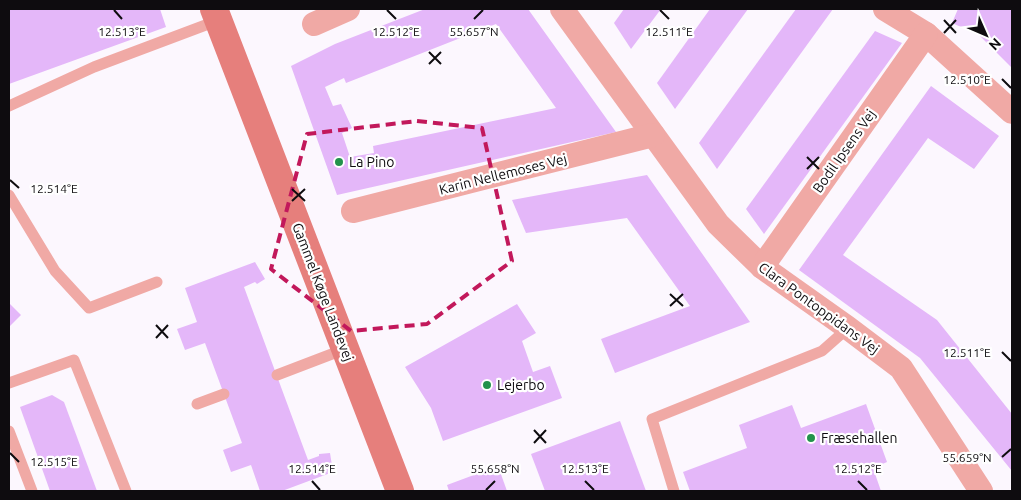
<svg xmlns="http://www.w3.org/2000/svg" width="1021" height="500" viewBox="0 0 1021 500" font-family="Ubuntu,sans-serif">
	<rect width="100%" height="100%" fill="#fcf7fe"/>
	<g fill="#e4b7f9" fill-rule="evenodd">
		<path d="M9 9H160L166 27 9 84Z"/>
		<path d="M425 9H528L616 132 337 195 291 66 335 44ZM496 24 556 108 373 146 374 153 350 157 342 133 352 128 341 104 333 106 325 87 344 78 346 83Z"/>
		<path d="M624 9H661L631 49 614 23Z"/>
		<path d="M710 9H748L675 109 657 83Z"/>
		<path d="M796 9H833L717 169 699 143Z"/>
		<path d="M958 9 1012 10V68L979 35 952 23Z"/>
		<path d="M875 31 902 43 764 234 746 209Z"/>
		<path d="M931 86 999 136 974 169 928 138 843 255 937 320 1012 414V471L920 358 799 270Z"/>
		<path d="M647 175 750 322 615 373 601 339 690 306 627 218 526 233 512 200Z"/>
		<path d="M255 262 265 279 257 284 255 282 244 287 308 460 319 456V454L330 453 333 472 282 491H260L251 465 231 472 223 450 242 443 205 343 185 350 177 329 197 322 185 288Z"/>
		<path d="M9 303 21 315 9 327Z"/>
		<path d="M517 304 536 333 522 341 533 372 550 366 562 398 443 441 431 408 405 367Z"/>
		<path d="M52 395 64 402 97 491H50L20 407Z"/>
		<path d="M866 404 887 462 873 468 881 491H690L683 472 747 448 739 425 792 405 801 428Z"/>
		<path d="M620 421 646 491H545L531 454Z"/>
		<path d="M498 466 507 491H449L447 485Z"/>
	</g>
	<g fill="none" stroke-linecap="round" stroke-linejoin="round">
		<g stroke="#f0a9a5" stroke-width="11">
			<path d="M9 106 94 67 219 20"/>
			<path d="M9 195 55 271 89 308 157 282"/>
			<path d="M277 375 345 349"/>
			<path d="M9 383 74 360 126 491"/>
			<path d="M197 404 224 394"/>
			<path d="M9 431 32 491"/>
			<path d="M674 491 652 419 822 351 848 328"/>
		</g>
		<g stroke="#f0a9a5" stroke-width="24">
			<path d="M562 9 718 224 762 267 848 328 901 368 981 491"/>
			<path d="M885 9 926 34 1012 112"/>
			<path d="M314 24 348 9"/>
			<path d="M353 211 653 135"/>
			<path d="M762 267 926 34"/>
		</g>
		<path stroke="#e67f7c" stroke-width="28" d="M214 9 400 491"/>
	</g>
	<path fill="none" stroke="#c2185b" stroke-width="4" stroke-dasharray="10 6" stroke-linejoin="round" d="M417 121 482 128 512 261 427 324 351 331 271 269 307 134Z"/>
	<path fill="none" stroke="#0e0c0f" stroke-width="2" d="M114 10 122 19M387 10 396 19M660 10 669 19M474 19 483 10M944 20 956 33M944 33 956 20M429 52 441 64M429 64 441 52M1002 79 1011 88M807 157 819 169M807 169 819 157M10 180 19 188M292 189 305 201M292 201 305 189M670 294 683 306M670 306 683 294M156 325 168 338M156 338 168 325M1002 352 1011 361M534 430 546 443M534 443 546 430M10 453 19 462M1002 457 1011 449M312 481 320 490M585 481 594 490M858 481 867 490M486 490 495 481"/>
	<g fill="#22924c" stroke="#fff" stroke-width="2">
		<circle cx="339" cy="162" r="5"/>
		<circle cx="487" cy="385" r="5"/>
		<circle cx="811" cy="438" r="5"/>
	</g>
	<g text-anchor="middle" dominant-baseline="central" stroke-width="4.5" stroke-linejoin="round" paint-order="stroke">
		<g font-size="14" fill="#0e0c0f" stroke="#fff">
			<text transform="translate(844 151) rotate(-55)">Bodil Ipsens Vej</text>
			<text transform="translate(503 174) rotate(-14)">Karin Nellemoses Vej</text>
			<text transform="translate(323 292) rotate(69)">Gammel Køge Landevej</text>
			<text transform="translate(819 308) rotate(36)">Clara Pontoppidans Vej</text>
		</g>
		<g font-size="14" fill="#0e0c0f" stroke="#fff" text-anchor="start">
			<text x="349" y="162">La Pino</text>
			<text x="497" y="385">Lejerbo</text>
			<text x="821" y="438">Fræsehallen</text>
		</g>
	</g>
	<g font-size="12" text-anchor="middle" fill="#0e0c0f" stroke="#fff" stroke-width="4.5" stroke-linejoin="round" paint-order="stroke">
		<text x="122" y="36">12.513°E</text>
		<text x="396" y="36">12.512°E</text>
		<text x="474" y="36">55.657°N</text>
		<text x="669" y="36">12.511°E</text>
		<text x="967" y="84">12.510°E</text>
		<text x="54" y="193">12.514°E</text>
		<text x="967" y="357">12.511°E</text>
		<text x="967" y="462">55.659°N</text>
		<text x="54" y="466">12.515°E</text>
		<text x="312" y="473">12.514°E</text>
		<text x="495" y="473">55.658°N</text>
		<text x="585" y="473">12.513°E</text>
		<text x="858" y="473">12.512°E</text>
	</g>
	<rect width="1021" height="500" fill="none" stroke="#0e0c0f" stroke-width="20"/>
	<g transform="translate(986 35) rotate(135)" stroke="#ffffff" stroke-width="4" paint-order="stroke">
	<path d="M0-4L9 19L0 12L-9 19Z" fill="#0e0c0f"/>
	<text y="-8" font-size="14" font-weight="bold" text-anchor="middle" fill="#0e0c0f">N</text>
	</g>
</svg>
